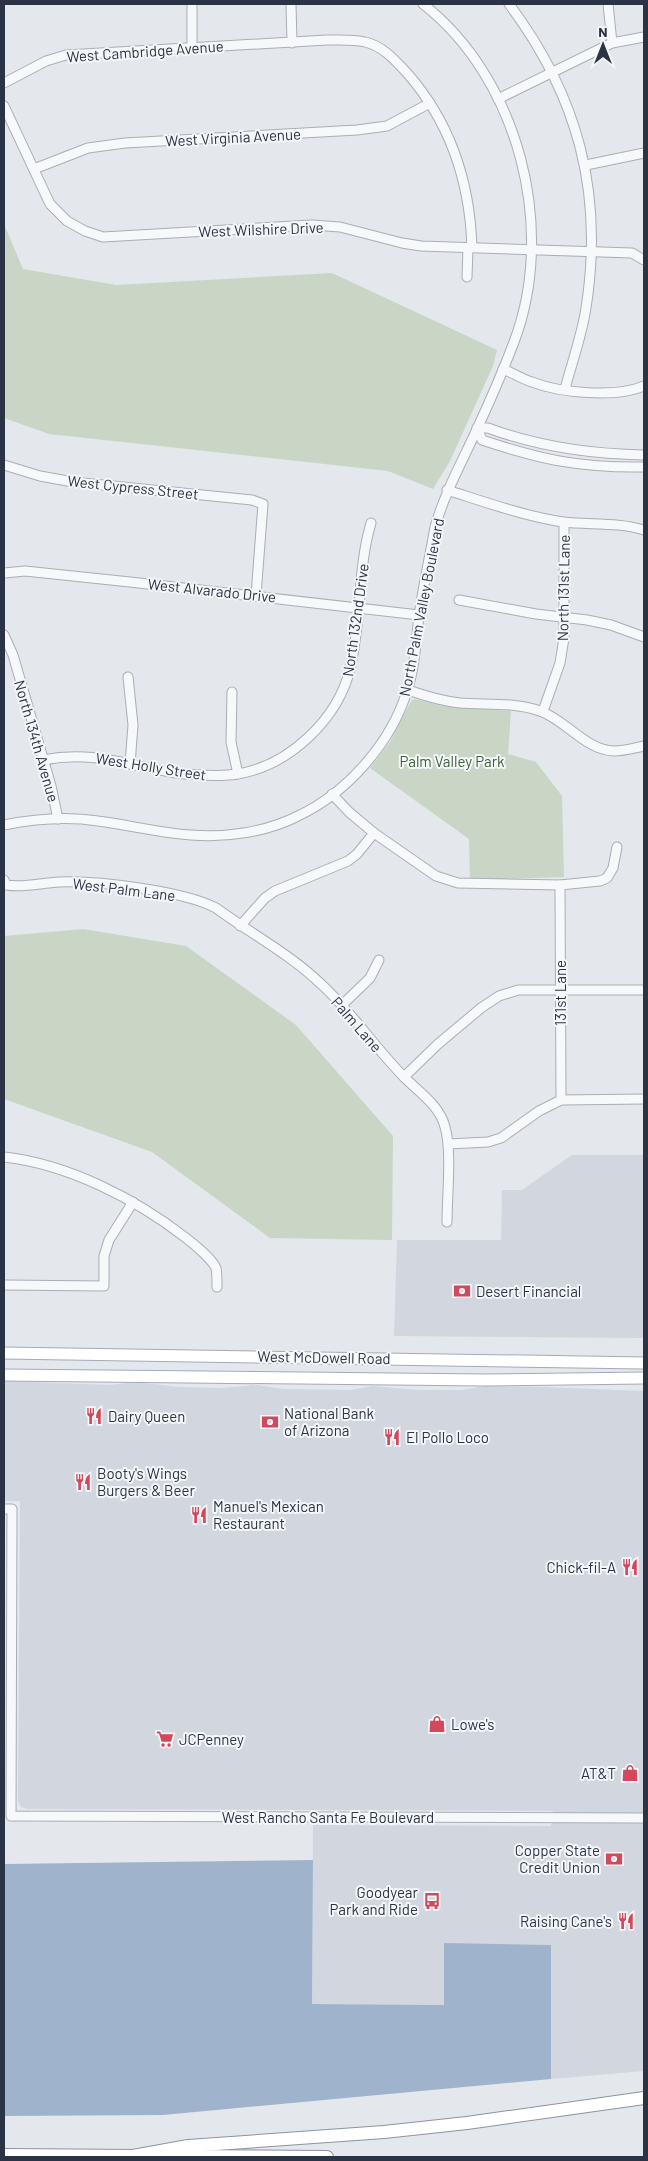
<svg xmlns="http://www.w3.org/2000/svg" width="648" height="2161" viewBox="0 0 648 2161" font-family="Barlow,sans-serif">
	<rect width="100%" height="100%" fill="#e4e7ec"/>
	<g fill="#d2d6de">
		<path d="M572 1155H644V1338L394 1336 397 1240H501L502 1190H522Z"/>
		<path d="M4 1381 111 1385 135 1382 179 1387 223 1388 257 1385 283 1389 351 1390 372 1386 418 1390H461L486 1386 544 1387 644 1391V2071L551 2079V1945L445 2005 312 2004 313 1825 551 1826 553 1811 27 1809 21 1807 18 1801 20 1501H4Z"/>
	</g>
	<g fill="#c9d6c5">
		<path d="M4 224 23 269 116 285 332 273 497 350 493 366 450 461 433 489 388 471 49 434 4 418Z"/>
		<path d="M415 699 443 706 511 711 508 754 536 762 562 796 564 877 470 880 469 839 370 768 390 742 411 701Z"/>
		<path d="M83 929 186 946 296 1025 393 1136 392 1240 270 1238 152 1152 4 1099V936Z"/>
	</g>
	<path fill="#9fb4cc" d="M313 1860 312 2004 444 2005V1943L551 1945V2079L163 2115 4 2116V1864Z"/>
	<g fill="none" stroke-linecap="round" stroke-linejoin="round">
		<g stroke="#a9aeb7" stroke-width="11">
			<g id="minor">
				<path d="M291 4 292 43"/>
				<path d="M509 4C578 96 604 193 586 308 582 335 572 362 565 389"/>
				<path d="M608 4 612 43"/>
				<path d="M192 48V4"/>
				<path d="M4 83 46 61 66 55 327 40C340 40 353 39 365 42 383 46 395 60 407 73 451 123 470 182 472 248"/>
				<path d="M498 99 612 43 644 37"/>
				<path d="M4 106 50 204 67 221 85 231 103 237 312 225 340 227 402 243 421 246 632 253 644 260"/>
				<path d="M586 165 644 153"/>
				<path d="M34 169 88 148 125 143 357 130 387 126 430 103"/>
				<path d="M467 277 468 247"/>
				<path d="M503 369C513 373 522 379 532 382 560 393 616 398 644 386"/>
				<path d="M644 455C590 454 539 447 488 428H477L482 440C542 460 581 468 644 467"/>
				<path d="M4 465 40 476 73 482 252 500 263 504 256 595"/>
				<path d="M447 490C485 502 524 516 563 522 590 525 618 522 644 530"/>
				<path d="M4 573 25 571 130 582 419 615"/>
				<path d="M459 600 536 614 587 620 611 625 644 637"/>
				<path d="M4 635 13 655 51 786 58 819"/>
				<path d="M128 677 133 725 130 764"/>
				<path d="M408 690C425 696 442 701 460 703 487 705 515 702 540 711 566 720 585 750 614 751 624 751 634 748 644 746"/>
				<path d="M232 692 231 742 238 774"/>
				<path d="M543 711 560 663 564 638V522"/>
				<path d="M43 760C97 749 132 768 184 774 202 775 220 777 237 774 289 766 338 719 350 669 362 621 357 570 371 523"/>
				<path d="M332 794 349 812 374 833 436 876 458 883 560 885 600 881 607 878 613 868 617 847"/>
				<path d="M4 825C34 819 66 816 98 821 129 825 160 833 191 835 226 838 267 832 298 816 347 793 391 743 407 691 415 667 416 641 419 616 423 586 430 556 435 527 445 492 462 462 477 429 490 401 503 371 514 342 557 229 519 79 423 4"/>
				<path d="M4 880 6 885C24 888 40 883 59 882 95 880 184 891 216 908 250 933 290 954 321 984 352 1012 375 1048 405 1078 419 1092 440 1106 445 1127 452 1150 447 1196 447 1222"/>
				<path d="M560 885 561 1100"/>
				<path d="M240 926 265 898 275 891 348 861 357 854 374 833"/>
				<path d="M342 1005 370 978 379 960"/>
				<path d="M404 1077 438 1044 481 1008 499 996 518 990H644"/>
				<path d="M448 1144 488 1142 501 1138 539 1111 561 1100 644 1099"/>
				<path d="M4 1157C68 1164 136 1199 186 1238 194 1244 212 1259 216 1268 217 1273 217 1281 217 1287"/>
				<path d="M4 1285 104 1286V1256L109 1240 133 1202"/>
				<path d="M4 1509H12L11 1816 644 1818"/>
			</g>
		</g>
		<g stroke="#a3abb8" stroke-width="13">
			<g id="major">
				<path d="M4 1353 644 1363"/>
				<path d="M4 1375 484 1380 644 1378"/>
			</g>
		</g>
		<g stroke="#8b94a3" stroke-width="14">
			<g id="highway">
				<path d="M4 2155 140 2156"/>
				<path d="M133 2156 188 2146 384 2132 467 2123 644 2098"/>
				<path d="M165 2156 327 2157"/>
			</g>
		</g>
		<use href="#minor" stroke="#f7f8fa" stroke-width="9"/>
		<use href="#major" stroke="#fff" stroke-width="11"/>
		<use href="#highway" stroke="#fff" stroke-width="12"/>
	</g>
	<defs>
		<g id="bank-bare" transform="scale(1.35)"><path d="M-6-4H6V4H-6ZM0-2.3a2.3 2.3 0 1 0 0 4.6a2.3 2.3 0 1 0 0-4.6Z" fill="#d1495b" stroke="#f4f6f9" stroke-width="2.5" paint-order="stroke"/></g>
		<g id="restaurant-bare" transform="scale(1.35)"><path d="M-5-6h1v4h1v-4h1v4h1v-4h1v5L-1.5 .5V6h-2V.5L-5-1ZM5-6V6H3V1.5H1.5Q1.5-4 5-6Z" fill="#d1495b" stroke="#f4f6f9" stroke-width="2.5" paint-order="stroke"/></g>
		<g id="shop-bare" transform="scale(1.35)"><path d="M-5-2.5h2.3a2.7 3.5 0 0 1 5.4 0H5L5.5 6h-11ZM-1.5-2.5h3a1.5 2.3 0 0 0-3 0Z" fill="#d1495b" stroke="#f4f6f9" stroke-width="2.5" paint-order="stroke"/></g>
		<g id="supermarket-bare" transform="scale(1.35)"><path d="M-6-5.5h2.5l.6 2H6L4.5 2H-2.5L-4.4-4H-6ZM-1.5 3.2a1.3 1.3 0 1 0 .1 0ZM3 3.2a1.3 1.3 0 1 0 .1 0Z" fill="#d1495b" stroke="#f4f6f9" stroke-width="2.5" paint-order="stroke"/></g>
		<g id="bus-bare" transform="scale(1.35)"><path d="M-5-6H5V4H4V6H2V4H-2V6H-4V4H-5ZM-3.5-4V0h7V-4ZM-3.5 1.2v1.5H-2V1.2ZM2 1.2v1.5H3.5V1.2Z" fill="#d1495b" stroke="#f4f6f9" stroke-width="2.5" paint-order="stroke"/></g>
	</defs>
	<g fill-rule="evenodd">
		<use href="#bank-bare" x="462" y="1291"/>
		<use href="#restaurant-bare" x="94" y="1416"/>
		<use href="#bank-bare" x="270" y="1422"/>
		<use href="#restaurant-bare" x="392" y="1437"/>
		<use href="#restaurant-bare" x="83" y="1482"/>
		<use href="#restaurant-bare" x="199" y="1515"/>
		<use href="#restaurant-bare" x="630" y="1567"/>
		<use href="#shop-bare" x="437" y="1724"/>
		<use href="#supermarket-bare" x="165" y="1739"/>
		<use href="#shop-bare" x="630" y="1773"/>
		<use href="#bank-bare" x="614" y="1859"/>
		<use href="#bus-bare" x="432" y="1901"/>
		<use href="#restaurant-bare" x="626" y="1921"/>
	</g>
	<g text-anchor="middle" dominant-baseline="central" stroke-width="4" stroke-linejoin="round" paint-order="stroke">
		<g font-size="15" fill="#2b3445" stroke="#f4f6f9">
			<text transform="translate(145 51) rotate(-4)">West Cambridge Avenue</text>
			<text transform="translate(233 137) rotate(-3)">West Virginia Avenue</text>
			<text transform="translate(261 229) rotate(-2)">West Wilshire Drive</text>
			<text transform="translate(133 487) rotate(6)">West Cypress Street</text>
			<text transform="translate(563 588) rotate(-89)">North 131st Lane</text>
			<text transform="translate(212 590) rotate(6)">West Alvarado Drive</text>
			<text transform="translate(421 607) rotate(-79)">North Palm Valley Boulevard</text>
			<text transform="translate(355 620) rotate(-82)">North 132nd Drive</text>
			<text transform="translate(37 741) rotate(74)">North 134th Avenue</text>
			<text transform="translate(151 766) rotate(9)">West Holly Street</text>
			<text transform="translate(124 889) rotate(7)">West Palm Lane</text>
			<text transform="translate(560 993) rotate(-90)">131st Lane</text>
			<text transform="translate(357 1024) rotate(49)">Palm Lane</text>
			<text transform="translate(324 1357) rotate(1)">West McDowell Road</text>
			<text x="328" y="1817">West Rancho Santa Fe Boulevard</text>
		</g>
		<g font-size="15" fill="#3f6138" stroke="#f4f6f9">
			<text x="452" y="761">Palm Valley Park</text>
		</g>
		<g font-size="15" fill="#2b3445" stroke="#f4f6f9" text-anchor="start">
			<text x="476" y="1291">Desert Financial</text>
			<text x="284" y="1413">National Bank<tspan x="284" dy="17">of Arizona</tspan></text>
			<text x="108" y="1416">Dairy Queen</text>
			<text x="406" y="1437">El Pollo Loco</text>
			<text x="97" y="1473">Booty's Wings<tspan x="97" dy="17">Burgers &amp; Beer</tspan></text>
			<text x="213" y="1506">Manuel's Mexican<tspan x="213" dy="17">Restaurant</tspan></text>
			<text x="616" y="1567" text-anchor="end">Chick-fil-A</text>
			<text x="451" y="1724">Lowe's</text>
			<text x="179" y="1739">JCPenney</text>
			<text x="616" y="1773" text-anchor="end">AT&amp;T</text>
			<text x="600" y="1850" text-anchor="end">Copper State<tspan x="600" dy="17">Credit Union</tspan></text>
			<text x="418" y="1892" text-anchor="end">Goodyear<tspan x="418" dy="17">Park and Ride</tspan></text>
			<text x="612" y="1921" text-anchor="end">Raising Cane's</text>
		</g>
	</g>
	<rect width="648" height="2161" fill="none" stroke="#2b3445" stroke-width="10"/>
	<g transform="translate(603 45)" stroke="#f4f6f9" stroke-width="4" paint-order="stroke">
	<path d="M0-4L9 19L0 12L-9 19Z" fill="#2b3445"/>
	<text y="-8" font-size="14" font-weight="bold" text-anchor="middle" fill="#2b3445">N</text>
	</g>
</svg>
